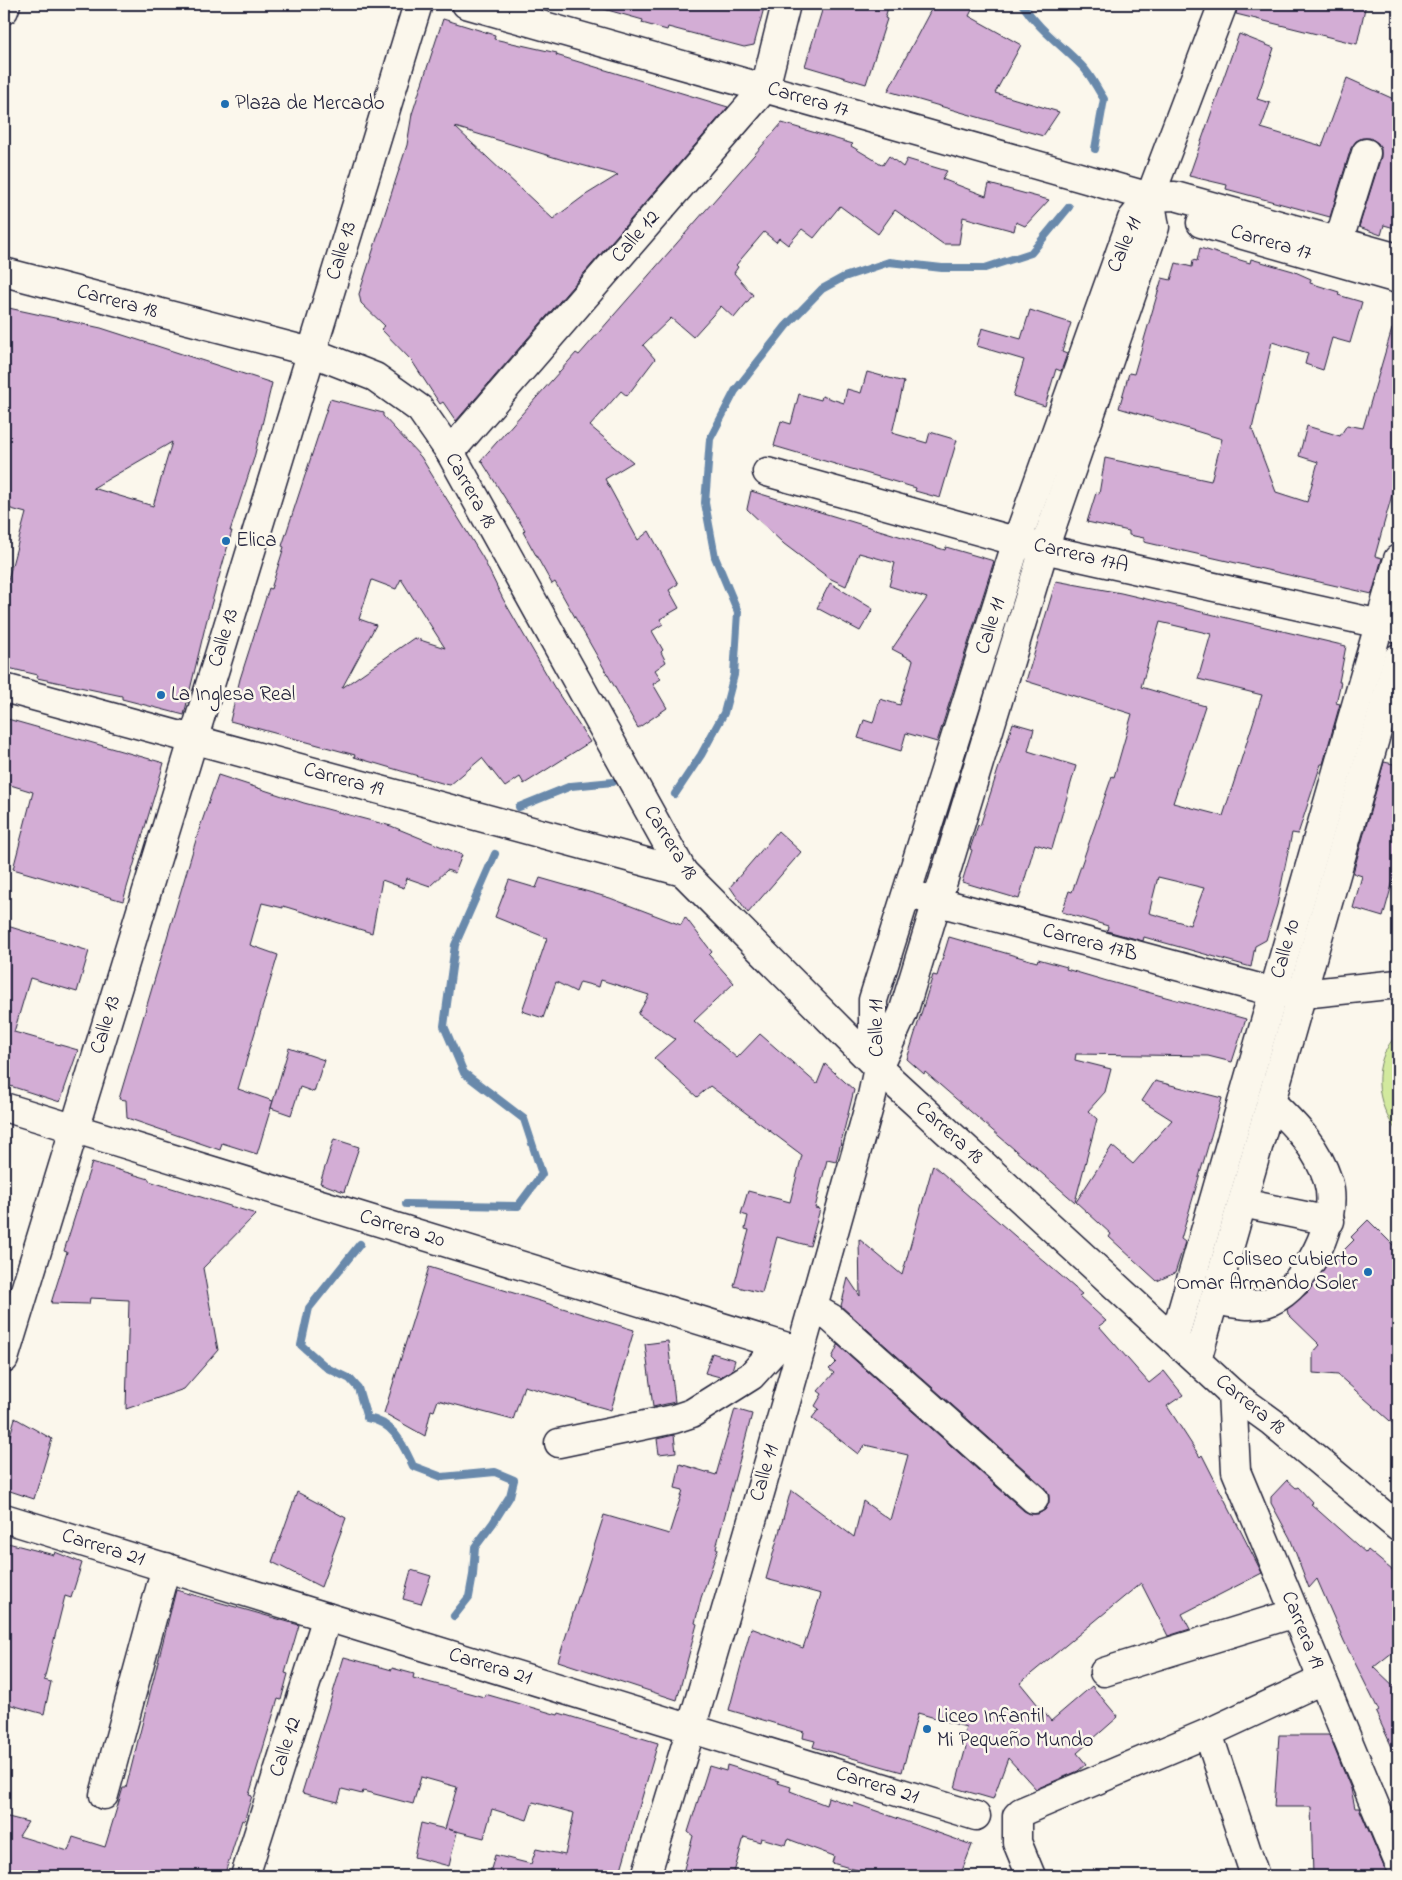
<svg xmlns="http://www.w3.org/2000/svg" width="1402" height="1880" viewBox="0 0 1402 1880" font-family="'Indie Flower',sans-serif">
	<rect width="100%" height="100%" fill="#fbf7ec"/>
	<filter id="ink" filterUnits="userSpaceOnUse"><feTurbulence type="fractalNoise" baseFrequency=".02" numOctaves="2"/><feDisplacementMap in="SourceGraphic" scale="10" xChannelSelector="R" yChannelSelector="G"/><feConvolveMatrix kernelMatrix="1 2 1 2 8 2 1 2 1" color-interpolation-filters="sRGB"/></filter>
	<g filter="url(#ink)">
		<path fill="#d2e99e" stroke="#7a866c" d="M1398 1033V1133C1375 1103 1370 1063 1398 1033Z"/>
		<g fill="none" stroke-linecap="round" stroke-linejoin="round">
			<g stroke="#6989ab" stroke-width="8">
				<path d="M1022 4C1040 31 1061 44 1082 66 1091 75 1097 89 1104 99L1095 149"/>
				<path d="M675 794 701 755 724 713 734 675 738 612 715 557 705 503 710 439 735 391 786 326 822 289 844 277 889 262 942 268H985L1031 253 1069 207"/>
				<path d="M519 807 571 786 613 782"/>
				<path d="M406 1204 518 1206 542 1174 524 1119 464 1073 444 1026 455 945 495 854"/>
				<path d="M360 1244 309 1308 301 1345 327 1368 350 1379 358 1388 367 1418C394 1422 403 1445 413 1466L442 1477 495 1472 514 1480 510 1496 493 1523 475 1547 473 1575 469 1597 454 1616"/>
			</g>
		</g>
		<g fill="#d3add5" stroke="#22223b" fill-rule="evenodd">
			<path d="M605 4H765L754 45 744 47 668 27 667 30 642 23 643 20 604 9Z"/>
			<path d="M824 4H889L885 18 887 19 866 84 805 66Z"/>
			<path d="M934 4H975L969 16 1021 45 995 93 1059 112 1043 136 888 91Z"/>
			<path d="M1238 4H1366L1357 44 1236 14Z"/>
			<path d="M443 19 495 35 494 39 557 53 556 55 728 107 456 421 443 402 440 404 412 361 381 329 385 326 361 303 359 294 407 145 412 114ZM455 127 563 160 618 175 584 196 553 219Z"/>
			<path d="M1239 34 1274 48 1257 99 1270 103 1261 128 1322 146 1347 78 1398 101V229L1384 225 1381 235 1359 227 1381 157V149L1378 143 1370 138H1362L1356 141 1351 148 1330 217 1226 189 1227 185 1189 176Z"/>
			<path d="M782 123 853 144 851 146 883 165 889 156 903 167 907 159 947 171 942 179 986 196 989 184 1049 200 1025 226 1016 222 1014 231 963 217 959 244H943L895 210 878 234 840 206 814 238 802 229 788 245 779 238 776 242 764 232 736 265 738 267 734 273 753 295 734 318 721 306 693 337 671 318 643 345 655 359 627 396 621 391 590 426 633 462 605 479 638 540 649 531 678 584 669 590 679 608 660 619 663 624 652 631 663 650 661 652 666 662 655 670 661 679 653 684 667 708 638 728 555 582 552 584 523 532 525 530 481 460 576 353 579 355Z"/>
			<path d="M1200 248 1250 263 1251 259 1293 271 1311 279 1310 283 1339 292 1338 295 1362 302 1350 343 1332 338 1323 370 1305 364 1308 353 1272 342 1252 429 1276 492 1307 502 1318 462 1299 456 1307 426 1340 436 1347 425 1363 428 1392 329 1398 330V473L1375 556 1382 558 1372 594 1144 542V538L1129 535V531L1087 522 1096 493 1099 494 1105 458 1211 481 1222 439 1119 408 1129 373 1134 374 1162 278 1171 280 1176 263 1192 267 1193 260 1197 261Z"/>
			<path d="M4 307 101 328 272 383 254 458 230 531H232L206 623 184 715 122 699V696L37 678 38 675 4 667V595L26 513 4 507ZM172 442 153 506 93 488Z"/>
			<path d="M1030 310 1071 323 1062 352 1067 354 1061 371 1056 369 1045 406 1013 396 1024 360 977 346 982 328 1021 339Z"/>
			<path d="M867 372 904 382 892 433 927 443 930 432 957 440 940 498 915 491 916 488 774 446 781 421 791 424 799 394 821 400 822 396 844 403 847 389 861 393Z"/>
			<path d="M330 399 383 413V416L421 457 483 558 503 599 554 687 590 742 524 784 520 777 505 787 482 758 450 785 445 784 354 757 355 755 230 721 240 679 269 588 271 589 284 547 282 546ZM401 579 445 648 414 638 342 688 376 625 359 619 372 580 396 589Z"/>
			<path d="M751 491 945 550 946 547 994 561 937 742 906 733 901 751 858 738 864 720 873 723 880 699 900 705 913 660 892 649 927 598 889 586 895 563 859 553 846 586 829 578 784 544 747 509Z"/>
			<path d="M1056 581 1121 593 1346 646 1339 682H1341L1336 703 1340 704 1323 764H1321L1298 834 1292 833 1277 905 1266 940 1255 946 1251 967 1144 937 1143 941 1107 931 1108 926 1062 912 1069 891 1072 892 1112 776 1114 777 1132 714 1026 681ZM1160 622 1211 634 1198 679 1262 695 1223 816 1173 803 1205 706 1141 687ZM1158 877 1204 888 1190 925 1149 913Z"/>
			<path d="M830 583 873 609 860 631 817 608Z"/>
			<path d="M4 718 164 763 123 901 13 869 33 792 4 783Z"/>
			<path d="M1013 723 1034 729 1028 751 1076 766 1052 849 1035 844 1019 899 962 882 972 850 970 849 978 825 980 826Z"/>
			<path d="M1384 762 1398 765V863L1383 917 1353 908 1362 876 1353 873Z"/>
			<path d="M218 775 304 803 391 826 462 855 455 873 447 870 430 886 407 878 404 888 382 880 372 933 283 906V908L262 903 250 945 278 955 238 1089 273 1101 257 1154 222 1143 220 1150 127 1118 126 1100 119 1099 199 830Z"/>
			<path d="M778 831 801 852 748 913 730 887Z"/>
			<path d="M540 878 610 898 681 925 685 917 712 952 709 955 734 983 694 1021 737 1058 760 1034 817 1084 825 1064 854 1090 836 1162 827 1160 815 1208 820 1209 810 1246 777 1237 762 1293 734 1286 749 1230 745 1229 748 1216 741 1214 748 1191 790 1202 802 1155 710 1086 697 1097 654 1058 675 1039 638 1014 649 995 601 980 599 987 580 982 576 992 556 982 543 1018 522 1011 547 938 495 917 509 880 536 888Z"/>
			<path d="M4 925 89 951 77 992 30 978 14 1032 78 1050 60 1102 4 1084Z"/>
			<path d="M949 937 1037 962 1038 959 1067 967 1066 969 1107 981 1246 1019 1232 1062 1208 1056 1076 1054 1075 1060 1111 1069 1105 1092 1088 1111 1097 1119 1075 1202 925 1072 924 1074 907 1059 933 975 937 976Z"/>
			<path d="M289 1048 324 1060 314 1092 300 1087 291 1115 271 1108Z"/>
			<path d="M1155 1081 1222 1098 1181 1239 1185 1242 1175 1273 1157 1281 1109 1237 1111 1234 1076 1202 1112 1146 1133 1164 1172 1120 1142 1101Z"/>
			<path d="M334 1139 359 1147 344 1192 320 1183Z"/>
			<path d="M92 1162 149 1179V1181L256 1214 203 1268 218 1350 184 1389 126 1409 129 1300 90 1298 89 1304 51 1303 67 1252 64 1251Z"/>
			<path d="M933 1165 1082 1294 1079 1296 1106 1321 1099 1326 1149 1383 1164 1371 1183 1395 1167 1406 1200 1457 1202 1455 1262 1573 1182 1614 1190 1629 1168 1636 1141 1583 1020 1683 1051 1721 1092 1686 1118 1717 1077 1753 1086 1764 1078 1771 1036 1789 1008 1758 993 1799 955 1788 966 1747 961 1746 966 1727 918 1713 902 1772 813 1747 815 1741 803 1738 804 1732 729 1710 751 1628 803 1648 821 1594 766 1579 791 1490 854 1537 863 1501 890 1520 908 1455 865 1445 858 1454 812 1418 819 1409 815 1406 822 1394 818 1391 834 1373 829 1369 836 1362 832 1358 838 1345 1024 1511 1030 1514H1038L1045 1510 1049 1503V1495L1044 1487 841 1306 848 1278 860 1296 859 1239 902 1275Z"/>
			<path d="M1368 1220 1398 1250V1428L1338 1375 1313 1373V1353L1320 1345 1288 1314 1287 1309 1308 1292 1328 1262H1332L1354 1240 1351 1237Z"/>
			<path d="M429 1267 634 1330 611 1410 524 1386 513 1420 438 1400 434 1411 431 1410 425 1436 384 1413Z"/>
			<path d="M668 1341 675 1402 653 1407 645 1344Z"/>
			<path d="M712 1353 735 1360 732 1370 720 1377 705 1373Z"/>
			<path d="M735 1409 752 1414 716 1548 718 1549 701 1598 695 1623 697 1624 677 1700 558 1661 604 1515 669 1534 683 1490 675 1488 680 1464 716 1475Z"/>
			<path d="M15 1418 52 1439 34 1499 4 1489V1457Z"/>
			<path d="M674 1435 676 1452 659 1454 657 1439Z"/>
			<path d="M1287 1480 1296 1488 1298 1487 1313 1503 1311 1504 1366 1553 1368 1550 1398 1575V1648L1374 1667 1398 1690V1760L1376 1713 1379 1711 1344 1641 1317 1579 1309 1588 1290 1538 1271 1503V1497Z"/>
			<path d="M297 1492 346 1518 321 1587 272 1562Z"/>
			<path d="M4 1542 54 1555 55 1552 82 1563 71 1598 65 1596 44 1680 51 1682 44 1714 4 1703Z"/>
			<path d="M411 1570 431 1576 421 1604 403 1599Z"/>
			<path d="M176 1590 299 1625 285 1673 288 1674 281 1700 278 1699 249 1795 252 1796 244 1821 242 1820 224 1876H4V1816L28 1822 19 1836 68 1851 73 1837 105 1847 123 1788H126Z"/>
			<path d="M344 1657 392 1670V1668L414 1674 413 1678 484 1697 485 1694 558 1715 559 1713 658 1743 619 1876H489L495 1855 531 1864 536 1849 565 1855 574 1813 533 1802 527 1820 492 1809 484 1838 448 1829 457 1832 449 1866 414 1857 421 1823 445 1829 457 1787 421 1777 413 1804 363 1791 362 1794 342 1789 338 1802 302 1793Z"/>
			<path d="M1279 1735H1329L1351 1789 1355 1808H1359L1384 1867 1391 1876H1313L1311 1807H1274Z"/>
			<path d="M727 1765 779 1781 778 1783 791 1787 790 1791 826 1805 828 1797 853 1806 854 1803 972 1845 960 1876H855L857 1870 832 1863 834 1856 788 1839 786 1845 761 1838 760 1842 744 1837 733 1876H682L693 1836 688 1832 709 1766 726 1771Z"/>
		</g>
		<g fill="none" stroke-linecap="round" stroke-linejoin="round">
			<g stroke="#22223b" stroke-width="31">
				<g id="minor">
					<path d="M466 4 1150 197 1175 196 1398 258"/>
					<path d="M4 10 6 4"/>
					<path d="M1201 223 1398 279"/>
					<path d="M1333 259 1366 153"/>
					<path d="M4 272 311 352 375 377 420 409 450 452 683 872 878 1068 1232 1393 1272 1422 1398 1527"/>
					<path d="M450 452 765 88 786 4"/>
					<path d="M767 472 1044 549 1398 628"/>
					<path d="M4 688 683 872"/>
					<path d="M920 897 1274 992 1302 994 1398 984"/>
					<path d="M878 1068 873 1035V1000L1017 541 1132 219 1150 197 1223 4"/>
					<path d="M4 1107 800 1351"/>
					<path d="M1242 1203 1330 1221"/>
					<path d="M1214 1300C1232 1303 1253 1309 1271 1301 1307 1285 1340 1220 1328 1181 1317 1147 1296 1126 1271 1102"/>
					<path d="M813 1308 831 1318 1034 1499"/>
					<path d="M1174 1339 1398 559"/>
					<path d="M4 1359 418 4"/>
					<path d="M1197 1360 1398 658"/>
					<path d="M1232 1393 1236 1471 1398 1861"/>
					<path d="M559 1443 674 1419 692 1413 751 1376 779 1345"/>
					<path d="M4 1518 976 1816"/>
					<path d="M1104 1672 1295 1613"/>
					<path d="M1208 1733 1255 1876"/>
					<path d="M104 1795 166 1567"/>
					<path d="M245 1876 327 1617"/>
					<path d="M646 1876C726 1618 799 1357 872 1096L878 1068 903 1013 1044 549 1155 227 1150 197"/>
					<path d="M1031 1876 1017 1842V1816L1021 1812 1208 1733 1322 1680"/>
				</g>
			</g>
			<use href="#minor" stroke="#fbf7ec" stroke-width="28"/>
		</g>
	</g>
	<g fill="#1f6fb2" stroke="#fbf7ec" stroke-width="2">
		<circle cx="225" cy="104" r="5"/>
		<circle cx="226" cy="541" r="5"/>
		<circle cx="161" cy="695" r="5"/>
		<circle cx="1368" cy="1272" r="5"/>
		<circle cx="927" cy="1729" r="5"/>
	</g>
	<g text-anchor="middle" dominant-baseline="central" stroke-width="5" stroke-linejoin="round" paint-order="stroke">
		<g font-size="21" fill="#22223b" stroke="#fbf7ec">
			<text transform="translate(808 100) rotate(16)">Carrera 17</text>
			<text transform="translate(636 237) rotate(-49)">Calle 12</text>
			<text transform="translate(1271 243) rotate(16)">Carrera 17</text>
			<text transform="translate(1125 245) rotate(-67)">Calle 11</text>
			<text transform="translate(342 251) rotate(-73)">Calle 13</text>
			<text transform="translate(117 302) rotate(15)">Carrera 18</text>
			<text transform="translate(470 491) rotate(61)">Carrera 18</text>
			<text transform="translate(1081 556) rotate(13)">Carrera 17A</text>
			<text transform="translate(991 626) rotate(-73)">Calle 11</text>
			<text transform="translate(224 638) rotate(-73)">Calle 13</text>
			<text transform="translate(343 780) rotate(15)">Carrera 19</text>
			<text transform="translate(670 843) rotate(58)">Carrera 18</text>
			<text transform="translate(1090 943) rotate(15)">Carrera 17B</text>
			<text transform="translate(1286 949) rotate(-74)">Calle 10</text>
			<text transform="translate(106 1025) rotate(-73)">Calle 13</text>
			<text transform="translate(877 1028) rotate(-91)">Calle 11</text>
			<text transform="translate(949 1133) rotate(42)">Carrera 18</text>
			<text transform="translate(402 1229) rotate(17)">Carrera 20</text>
			<text transform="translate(1250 1405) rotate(39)">Carrera 18</text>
			<text transform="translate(765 1473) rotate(-74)">Calle 11</text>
			<text transform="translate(103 1548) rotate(17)">Carrera 21</text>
			<text transform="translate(1302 1630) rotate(68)">Carrera 19</text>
			<text transform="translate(490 1667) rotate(17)">Carrera 21</text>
			<text transform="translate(286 1747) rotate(-72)">Calle 12</text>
			<text transform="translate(877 1786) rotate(17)">Carrera 21</text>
		</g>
		<g font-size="21" fill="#22223b" stroke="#fbf7ec" text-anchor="start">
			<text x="235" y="104">Plaza de Mercado</text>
			<text x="236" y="541">Elica</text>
			<text x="171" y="695">La Inglesa Real</text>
			<text x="1358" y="1260" text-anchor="end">Coliseo cubierto<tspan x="1358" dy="24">Omar Armando Soler</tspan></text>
			<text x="937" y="1717">Liceo Infantil<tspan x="937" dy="24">Mi Pequeño Mundo</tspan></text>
		</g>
	</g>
	<rect width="1402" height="1880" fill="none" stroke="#fbf7ec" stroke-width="20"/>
	<rect x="10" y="10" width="1382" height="1860" fill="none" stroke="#22223b" stroke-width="2" filter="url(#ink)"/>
</svg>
